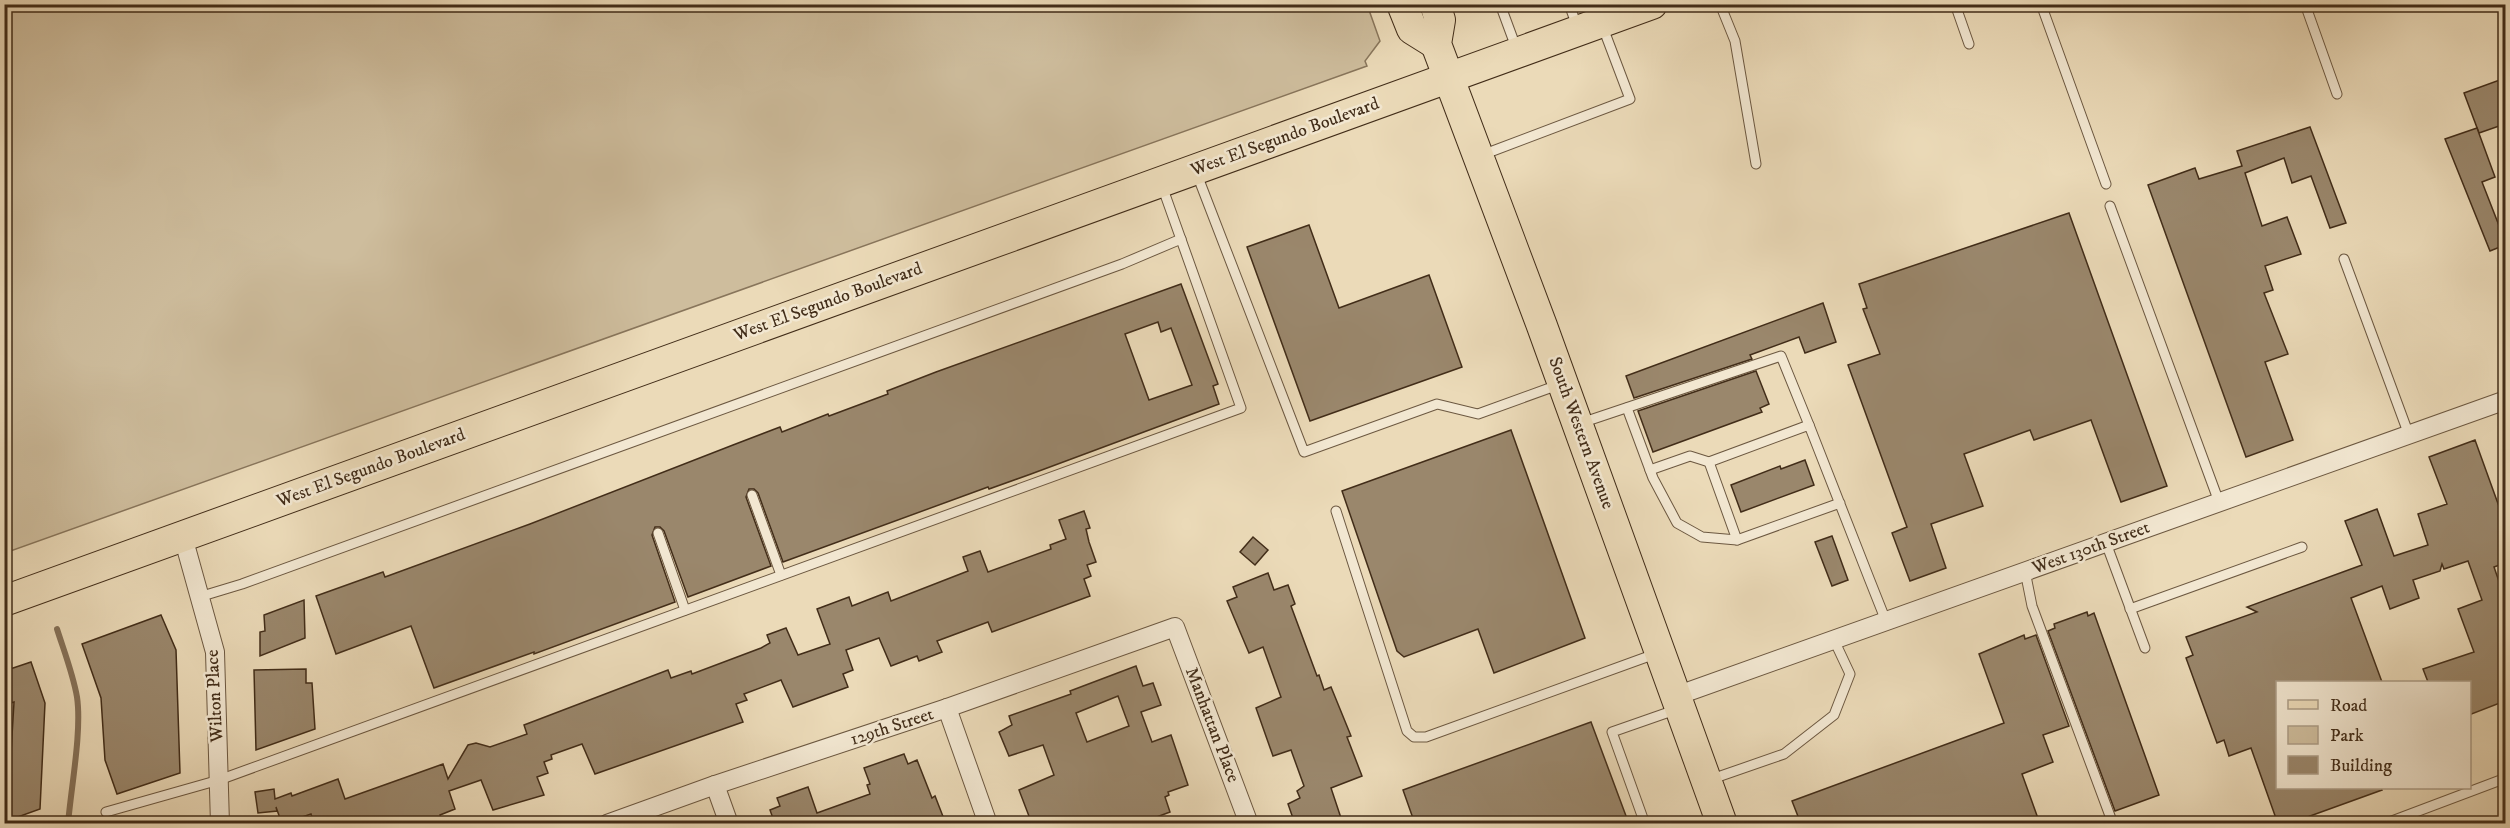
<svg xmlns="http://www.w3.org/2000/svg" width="2510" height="828" viewBox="0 0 2510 828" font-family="'IM FELL DW Pica',serif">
	<rect width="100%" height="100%" fill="#ebdab8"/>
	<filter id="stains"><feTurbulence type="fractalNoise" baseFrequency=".00333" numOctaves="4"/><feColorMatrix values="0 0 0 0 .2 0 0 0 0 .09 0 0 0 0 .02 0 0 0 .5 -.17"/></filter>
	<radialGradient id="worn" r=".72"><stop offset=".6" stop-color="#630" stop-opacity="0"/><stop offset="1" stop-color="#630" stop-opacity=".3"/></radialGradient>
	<path fill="#cebd9d" stroke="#88755b" stroke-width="1.5" d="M1374 5 1375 7 1369 10 1380 41 1365 61 1367 66 5 553V5Z"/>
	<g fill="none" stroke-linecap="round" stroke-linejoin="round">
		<path stroke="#857158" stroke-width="6" d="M57 629C64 651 73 674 77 697 82 731 71 788 68 824"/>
	</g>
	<g fill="#9a876c" stroke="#422d19" stroke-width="1.5" fill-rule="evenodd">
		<path d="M2505 78V124L2479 133 2464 93Z"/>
		<path d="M2310 127 2346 223 2330 228 2311 176 2292 183 2284 158 2245 173 2262 226 2287 217 2301 254 2265 266 2273 290 2264 293 2288 354 2265 362 2293 440 2246 457 2148 185 2195 168 2199 179 2242 166 2237 151Z"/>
		<path d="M2477 128 2495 177 2482 182 2505 241V245L2490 251 2445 139Z"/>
		<path d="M2069 213 2167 486 2121 502 2091 420 2034 440 2030 430 1964 454 1983 506 1931 524 1946 568 1910 581 1892 533 1907 527 1848 365 1880 354 1863 309 1867 308 1859 284Z"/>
		<path d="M1309 225 1339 308 1429 275 1462 367 1310 421 1247 247Z"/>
		<path d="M1181 284 1218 384 1213 386 1219 404 1031 474 989 489 988 487 783 562 758 493 754 489H749L746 497 771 566 688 597 664 531 660 527H655L652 535 675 602 534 654V652L434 688 411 626 336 654 316 596 383 572 385 577 530 524 733 445 780 427 782 432 828 414 829 416 888 394 887 391 936 372ZM1158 322 1161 332 1171 328 1192 385 1149 400 1125 334Z"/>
		<path d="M1823 303 1836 342 1805 353 1799 337 1750 355 1752 359 1634 398 1626 376Z"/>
		<path d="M1756 371 1769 404 1760 408 1762 412 1653 452 1638 411Z"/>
		<path d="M1511 430 1585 638 1494 673 1478 629 1404 657 1397 651 1342 491Z"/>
		<path d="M2475 440 2505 523V563L2494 567 2505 599V701L2469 715V682H2428L2423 669 2474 652 2458 609 2482 600 2468 561 2444 569 2442 564 2440 571 2413 580 2419 598 2390 609 2382 586 2351 598 2382 682H2277V788H2381L2382 790 2288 824H2278L2251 748 2229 756 2224 740 2217 743 2186 658 2193 655 2186 637 2257 612 2247 607 2362 565 2345 521 2377 509 2394 556 2428 545 2418 514 2447 504 2429 457Z"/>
		<path d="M1805 460 1814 485 1741 512 1731 485 1780 466 1781 469Z"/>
		<path d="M1084 511 1090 528 1086 529 1089 542 1096 562 1087 565 1091 576 1084 579 1090 596 992 632 988 622 937 641 942 652 919 661 917 656 891 666 879 638 846 650 853 670 843 674 848 687 793 707 781 680 744 694 747 700 736 704 743 722 595 774 582 744 551 755 552 759 544 762 548 773 537 777 544 795 493 810 481 780 449 791 455 809 440 815 443 824H314L311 814 282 824 276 807 277 811 258 813 255 792 274 789 275 799 291 793 292 796 338 779 345 799 443 764 448 779 468 745 476 743 490 747 527 734 524 725 668 670 671 678 691 671 692 674 761 648 770 643 767 635 786 628 798 655 830 644 817 609 849 597 852 606 888 592 891 601 968 571 963 557 980 551 988 572 1051 549 1050 545 1066 539 1059 520Z"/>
		<path d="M1832 536 1848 580 1832 586 1815 542Z"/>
		<path d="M1253 537 1268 550 1255 565 1240 552Z"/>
		<path d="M1268 573 1274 590 1288 585 1295 604 1291 606 1317 676 1319 675 1324 690 1331 687 1351 736 1347 737 1362 776 1331 788 1343 824H1295L1288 804 1300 798 1297 791 1304 786 1291 750 1273 756 1256 708 1281 697 1263 647 1249 653 1227 601 1237 597 1233 587Z"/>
		<path d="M304 600 305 638 260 656V632L265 631 264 615Z"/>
		<path d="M2087 612 2088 616 2094 613 2159 795 2115 811 2048 631 2055 628 2054 624Z"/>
		<path d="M161 615 176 650 180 773 117 794 105 760 101 698 82 644Z"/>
		<path d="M2024 635 2025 639 2036 635 2069 726 2043 735 2053 762 2022 774 2040 824H1801L1792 801 2004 723 1979 654Z"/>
		<path d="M31 662 45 703 40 809 4 822V788L9 786 14 702 4 705V671Z"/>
		<path d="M1136 666 1143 686 1153 683 1161 705 1141 712 1152 742 1171 735 1188 785 1168 792 1169 795 1165 797 1170 812 1138 824H1032L1019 790 1054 775 1043 745 1009 756 999 732 1012 725 1009 716 1071 694 1070 691ZM1118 696 1129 726 1087 742 1076 713Z"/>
		<path d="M306 669V683H312L315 729 256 750 254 670Z"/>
		<path d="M1591 722 1629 824H1415L1403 790Z"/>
		<path d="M904 754 908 764 917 760 932 798 935 796 944 819 932 824H775L770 810 780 806 777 798 808 787 817 813 870 794 867 785 870 784 864 768Z"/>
	</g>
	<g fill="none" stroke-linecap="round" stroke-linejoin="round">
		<g stroke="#6c5841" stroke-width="11">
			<g id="service">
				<path d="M1500 4 1517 50"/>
				<path d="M1569 4 1577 26"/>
				<path d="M1720 4 1735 41 1756 164"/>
				<path d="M1955 4 1969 44"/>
				<path d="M2041 4 2106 184"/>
				<path d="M2305 4 2337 94"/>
				<path d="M1482 155 1630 99 1602 25"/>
				<path d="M1196 172 1304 452 1437 404 1478 414 1558 385"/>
				<path d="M2110 206 2219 502"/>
				<path d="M2344 259 2409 435"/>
				<path d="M1627 408 1653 478 1677 523 1702 537 1737 540"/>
				<path d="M1581 423 1781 356 1809 425"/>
				<path d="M1650 470 1690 456 1709 462"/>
				<path d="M752 495 781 575"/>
				<path d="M1840 503 1737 540 1709 462 1809 425C1835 491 1860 556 1886 621"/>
				<path d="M1336 511 1407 731 1414 737H1426L1655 654"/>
				<path d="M658 533 685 610"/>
				<path d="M2106 543 2145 648"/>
				<path d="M2025 571 2032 606 2113 824"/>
				<path d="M199 597 242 584 1122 264 1181 239"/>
				<path d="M2130 609 2302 547"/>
				<path d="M1709 780 1784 754 1834 715 1850 674 1834 640"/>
				<path d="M106 812 219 780 1241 408 1162 186"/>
				<path d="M1645 824 1612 732 1675 710"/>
				<path d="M2384 824 2506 778"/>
			</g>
		</g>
		<g stroke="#6c5841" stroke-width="20">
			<g id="minor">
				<path d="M183 537 215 652 220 824"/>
				<path d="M1676 696 2506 400"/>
				<path d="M947 708 988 824"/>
				<path d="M715 785 729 824"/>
				<path d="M607 824 715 785 947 708 1175 627 1249 824"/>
			</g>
		</g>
		<g stroke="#422d19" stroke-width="32">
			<g id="primary">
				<path d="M1402 4 1412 29 1436 44"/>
				<path d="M1435 4 1440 20 1436 44 1542 326 1722 824"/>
				<path d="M4 601 1652 4"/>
			</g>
		</g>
		<use href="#service" stroke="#f2e7d1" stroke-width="9"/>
		<use href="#minor" stroke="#f2e7d1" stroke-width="18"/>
		<use href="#primary" stroke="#ebdab8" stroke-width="30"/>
	</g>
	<g text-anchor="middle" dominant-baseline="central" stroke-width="5" stroke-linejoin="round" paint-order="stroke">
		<g font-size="18" fill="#422d19" stroke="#f2e7d1">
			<text transform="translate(1285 137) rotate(-20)">West El Segundo Boulevard</text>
			<text transform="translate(828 302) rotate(-20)">West El Segundo Boulevard</text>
			<text transform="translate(1581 433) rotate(70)">South Western Avenue</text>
			<text transform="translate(371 468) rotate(-20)">West El Segundo Boulevard</text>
			<text transform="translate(2091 548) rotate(-20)">West 130th Street</text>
			<text transform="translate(215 696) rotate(-93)">Wilton Place</text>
			<text transform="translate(1212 725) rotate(69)">Manhattan Place</text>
			<text transform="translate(892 727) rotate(-18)">129th Street</text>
		</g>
	</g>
	<rect width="2510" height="828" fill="none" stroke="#ebdab8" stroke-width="24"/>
	<rect x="6" y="6" width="2498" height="816" fill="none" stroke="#422d19" stroke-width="3"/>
	<rect x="12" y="12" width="2486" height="804" fill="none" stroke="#422d19" stroke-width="1.5"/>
	<rect x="2276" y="681" width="195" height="108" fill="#f2e7d1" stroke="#ac9d87" stroke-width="1.5"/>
	<rect x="2288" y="700" width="30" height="9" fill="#ebdab8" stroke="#ac9d87" stroke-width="1.5"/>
	<text x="2330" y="711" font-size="18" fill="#422d19">Road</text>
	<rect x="2288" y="726" width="30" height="18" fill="#cebd9d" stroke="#ac9d87" stroke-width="1.5"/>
	<text x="2330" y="741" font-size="18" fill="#422d19">Park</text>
	<rect x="2288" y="756" width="30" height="18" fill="#9a876c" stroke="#ac9d87" stroke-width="1.5"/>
	<text x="2330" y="771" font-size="18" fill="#422d19">Building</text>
	<rect width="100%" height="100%" filter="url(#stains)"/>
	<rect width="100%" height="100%" fill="url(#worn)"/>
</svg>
